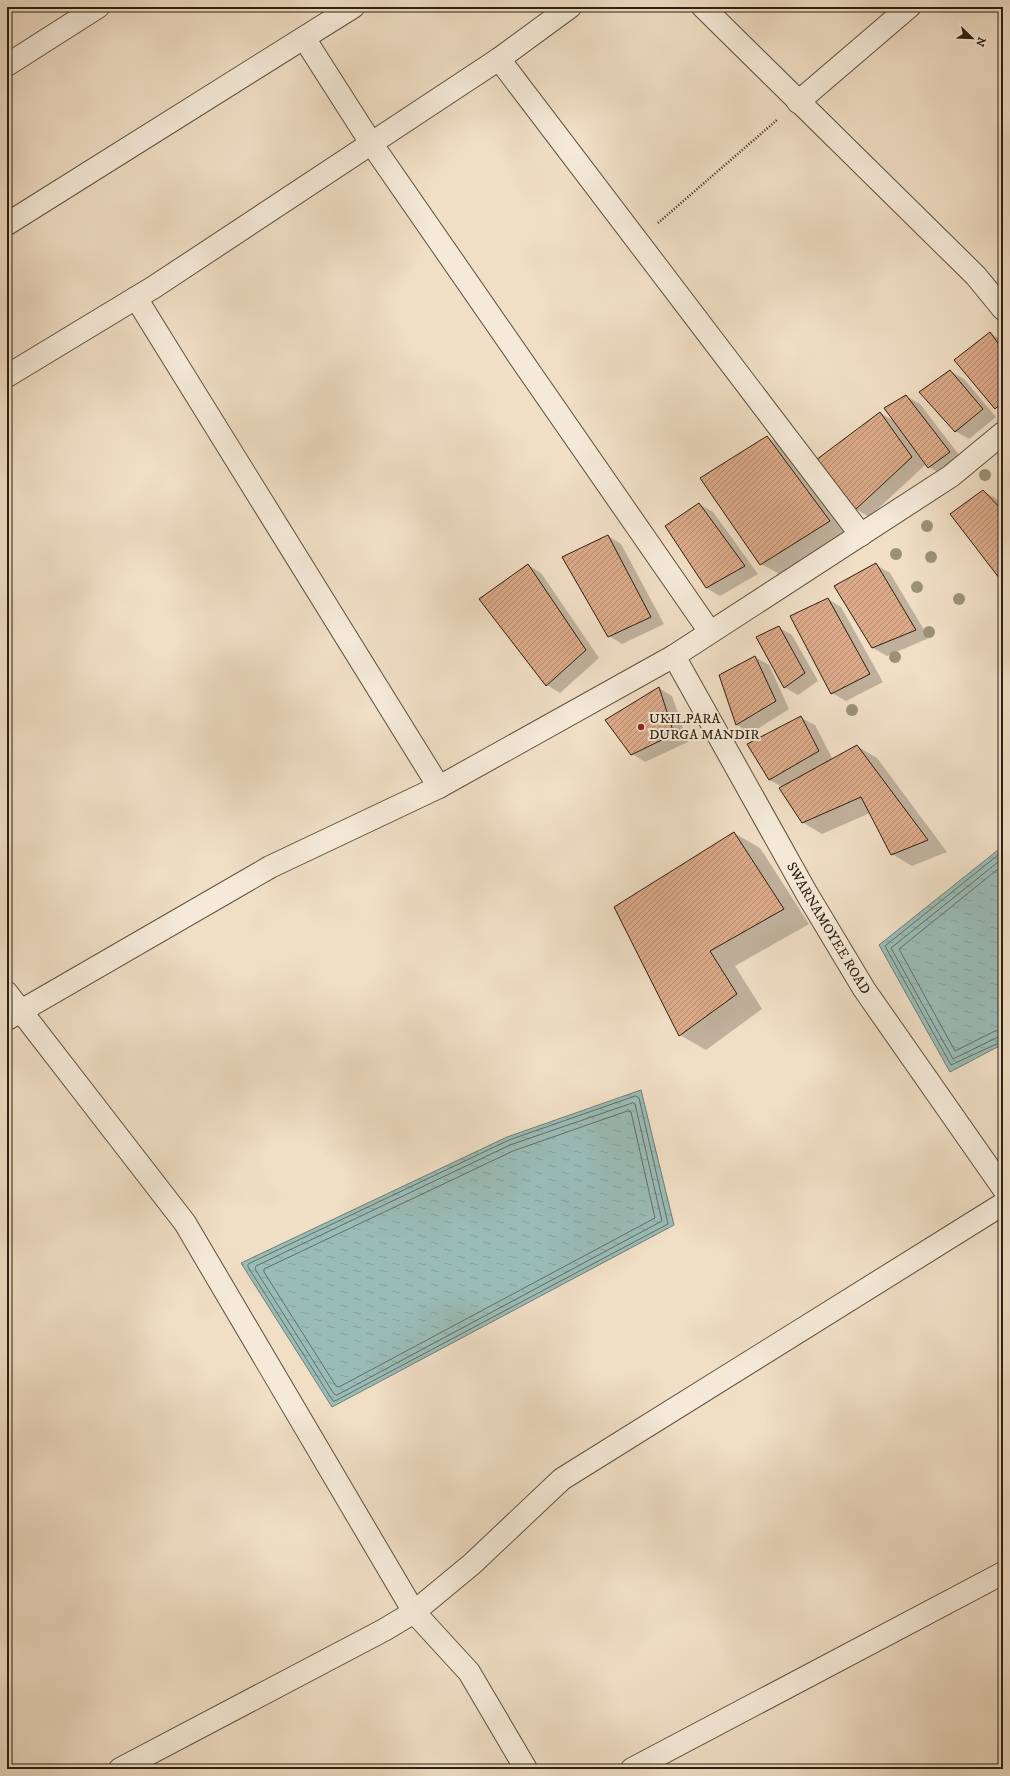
<svg xmlns="http://www.w3.org/2000/svg" width="1010" height="1776" viewBox="0 0 1010 1776" font-family="'IM FELL DW Pica',serif">
	<defs>
		<pattern id="water-ripples" width="26" height="14" patternUnits="userSpaceOnUse"><rect width="26" height="14" fill="#9abcb7"/><path d="M2 4q2-2 4 0t4 0M15 11q2-2 4 0t4 0" fill="none" stroke="#85a19c"/></pattern>
		<pattern id="building-hatch" width="6" height="6" patternUnits="userSpaceOnUse"><rect width="6" height="6" fill="#dcaa89"/><path d="M-1 1l2-2M0 6l6-6M5 7l2-2" fill="none" stroke="#b38a6f"/></pattern>
	</defs>
	<rect width="100%" height="100%" fill="#f0dec5"/>
	<filter id="stains"><feTurbulence type="fractalNoise" baseFrequency=".005" numOctaves="4"/><feColorMatrix values="0 0 0 0 .2 0 0 0 0 .09 0 0 0 0 .02 0 0 0 .5 -.17"/></filter>
	<radialGradient id="worn" r=".72"><stop offset=".6" stop-color="#630" stop-opacity="0"/><stop offset="1" stop-color="#630" stop-opacity=".3"/></radialGradient>
	<g fill="url(#water-ripples)" stroke="#6e7e74">
		<path d="M1003 846V1044L950 1072 879 945Z"/>
		<path d="M641 1090 674 1225 332 1407 241 1263 507 1137Z"/>
	</g>
	<g fill="#0003">
		<path d="M990 333 1003 341V412L996 408Z"/>
		<path d="M950 371 964 379 996 417 969 439 955 431Z"/>
		<path d="M906 396 920 404 963 460 943 475 929 467 914 447 913 448 925 465 869 517 856 509 880 413 896 422Z"/>
		<path d="M767 437 787 449 849 533 781 575 761 564Z"/>
		<path d="M983 491 997 499 1003 506V581Z"/>
		<path d="M699 504 713 512 758 574 720 596 706 588Z"/>
		<path d="M608 536 621 544 664 624 622 644 609 636Z"/>
		<path d="M528 565 541 573 599 658 560 693 547 685Z"/>
		<path d="M876 565 890 573 929 638 887 656 873 648 835 587Z"/>
		<path d="M828 599 841 607 883 682 846 701 832 693Z"/>
		<path d="M778 627 792 635 818 681 798 695 784 687Z"/>
		<path d="M755 657 769 665 789 709 751 733 737 725 720 675Z"/>
		<path d="M659 688 672 696 688 742 645 762 632 754Z"/>
		<path d="M801 718 815 725 833 760 857 746 877 758 947 852 912 866 892 854 870 813 822 834 802 822 783 787 769 780Z"/>
		<path d="M734 833 760 848 809 924 735 966 762 1009 706 1050 680 1035 616 907Z"/>
	</g>
	<g fill="none" stroke-linecap="round" stroke-linejoin="round">
		<g stroke="#636e64" stroke-width="1">
			<path d="M1003 851 885 946 951 1065 1003 1041"/>
			<path d="M1003 858 891 948 953 1059 998 1037 1003 1036"/>
			<path d="M1003 865 899 949 955 1051 995 1031 1003 1030"/>
			<path d="M636 1096 639 1098 668 1224 335 1401H333L248 1267V1264L509 1140Z"/>
			<path d="M633 1103 635 1104 662 1221 337 1395 334 1394 255 1269 256 1266 510 1145Z"/>
			<path d="M628 1111 631 1112 655 1218 339 1387 336 1386 264 1272V1269L513 1151Z"/>
		</g>
	</g>
	<g fill="url(#building-hatch)" stroke="#2c2010">
		<path d="M990 332 1003 350V401L995 409 954 360Z"/>
		<path d="M950 370 983 409 955 432 919 392Z"/>
		<path d="M906 395 950 452 928 468 884 408Z"/>
		<path d="M880 412 912 457 855 510 812 463Z"/>
		<path d="M767 436 830 521 760 565 700 478Z"/>
		<path d="M983 490 1003 511V583L950 514Z"/>
		<path d="M699 503 745 566 706 588 665 526Z"/>
		<path d="M608 535 651 617 608 637 562 557Z"/>
		<path d="M876 563 916 630 872 648 834 586Z"/>
		<path d="M528 564 586 650 546 686 479 599Z"/>
		<path d="M828 598 870 674 831 694 790 616Z"/>
		<path d="M779 626 805 673 784 688 756 637Z"/>
		<path d="M755 656 776 701 736 725 719 675Z"/>
		<path d="M659 687 674 734 631 755 605 720Z"/>
		<path d="M801 716 819 751 769 780 747 744Z"/>
		<path d="M857 745 928 840 891 855 861 797 802 823 779 788Z"/>
		<path d="M734 832 784 909 710 951 737 994 679 1036 614 907Z"/>
	</g>
	<g fill="none" stroke-linecap="round" stroke-linejoin="round">
		<g stroke="#5d503d" stroke-width="24">
			<g id="minor">
				<path d="M703 7 976 276 1003 309"/>
				<path d="M304 38 371 143 710 632"/>
				<path d="M499 59 861 535"/>
				<path d="M7 65 98 7"/>
				<path d="M798 102 909 7"/>
				<path d="M7 224 353 7"/>
				<path d="M136 298 439 787"/>
				<path d="M7 376 154 287 499 59 570 7"/>
				<path id="s1" d="M674 656 807 894 864 989 1003 1188"/>
				<path d="M7 993 185 1223 414 1612 469 1672 526 1769"/>
				<path d="M7 1019 270 867 439 787 674 656 951 476 1003 433"/>
				<path d="M120 1769 384 1630 414 1612 472 1564 562 1479 1003 1204"/>
				<path d="M632 1769 1003 1573"/>
			</g>
		</g>
		<path stroke="#2c2010" stroke-width="2.5" stroke-dasharray="1 2" stroke-linecap="butt" d="M658 223 778 119"/>
		<use href="#minor" stroke="#f5ead9" stroke-width="22"/>
	</g>
	<g fill="#9c9077">
		<circle cx="985" cy="475" r="6"/>
		<circle cx="927" cy="526" r="6"/>
		<circle cx="896" cy="554" r="6"/>
		<circle cx="931" cy="557" r="6"/>
		<circle cx="917" cy="587" r="6"/>
		<circle cx="959" cy="599" r="6"/>
		<circle cx="929" cy="632" r="6"/>
		<circle cx="895" cy="657" r="6"/>
		<circle cx="852" cy="710" r="6"/>
	</g>
	<circle fill="#8f2418" stroke="#f5ead9" stroke-width="1.5" cx="641" cy="727" r="4"/>
	<g text-anchor="middle" dominant-baseline="central" stroke-width="4" stroke-linejoin="round" paint-order="stroke">
		<g font-size="14" fill="#2c2010" stroke="#f5ead9" text-anchor="start">
			<text x="649" y="719">UKILPARA<tspan x="649" dy="16">DURGA MANDIR</tspan></text>
		</g>
		<g font-size="14" fill="#2c2010" stroke="#f5ead9">
			<text stroke="none"><textPath href="#s1" startOffset="313">SWARNAMOYEE ROAD</textPath></text>
		</g>
	</g>
	<rect width="1010" height="1776" fill="none" stroke="#f0dec5" stroke-width="24"/>
	<rect x="8" y="8" width="994" height="1760" fill="none" stroke="#2c2010" stroke-width="2"/>
	<rect x="12" y="12" width="986" height="1752" fill="none" stroke="#2c2010"/>
	<g transform="translate(972 38) rotate(113)" stroke="#f5ead9" stroke-width="3" paint-order="stroke">
	<path d="M0-3L7 15L0 10L-7 15Z" fill="#2c2010"/>
	<text y="-6" font-size="11" font-weight="bold" text-anchor="middle" fill="#2c2010">N</text>
	</g>
	<rect width="100%" height="100%" filter="url(#stains)"/>
	<rect width="100%" height="100%" fill="url(#worn)"/>
</svg>
